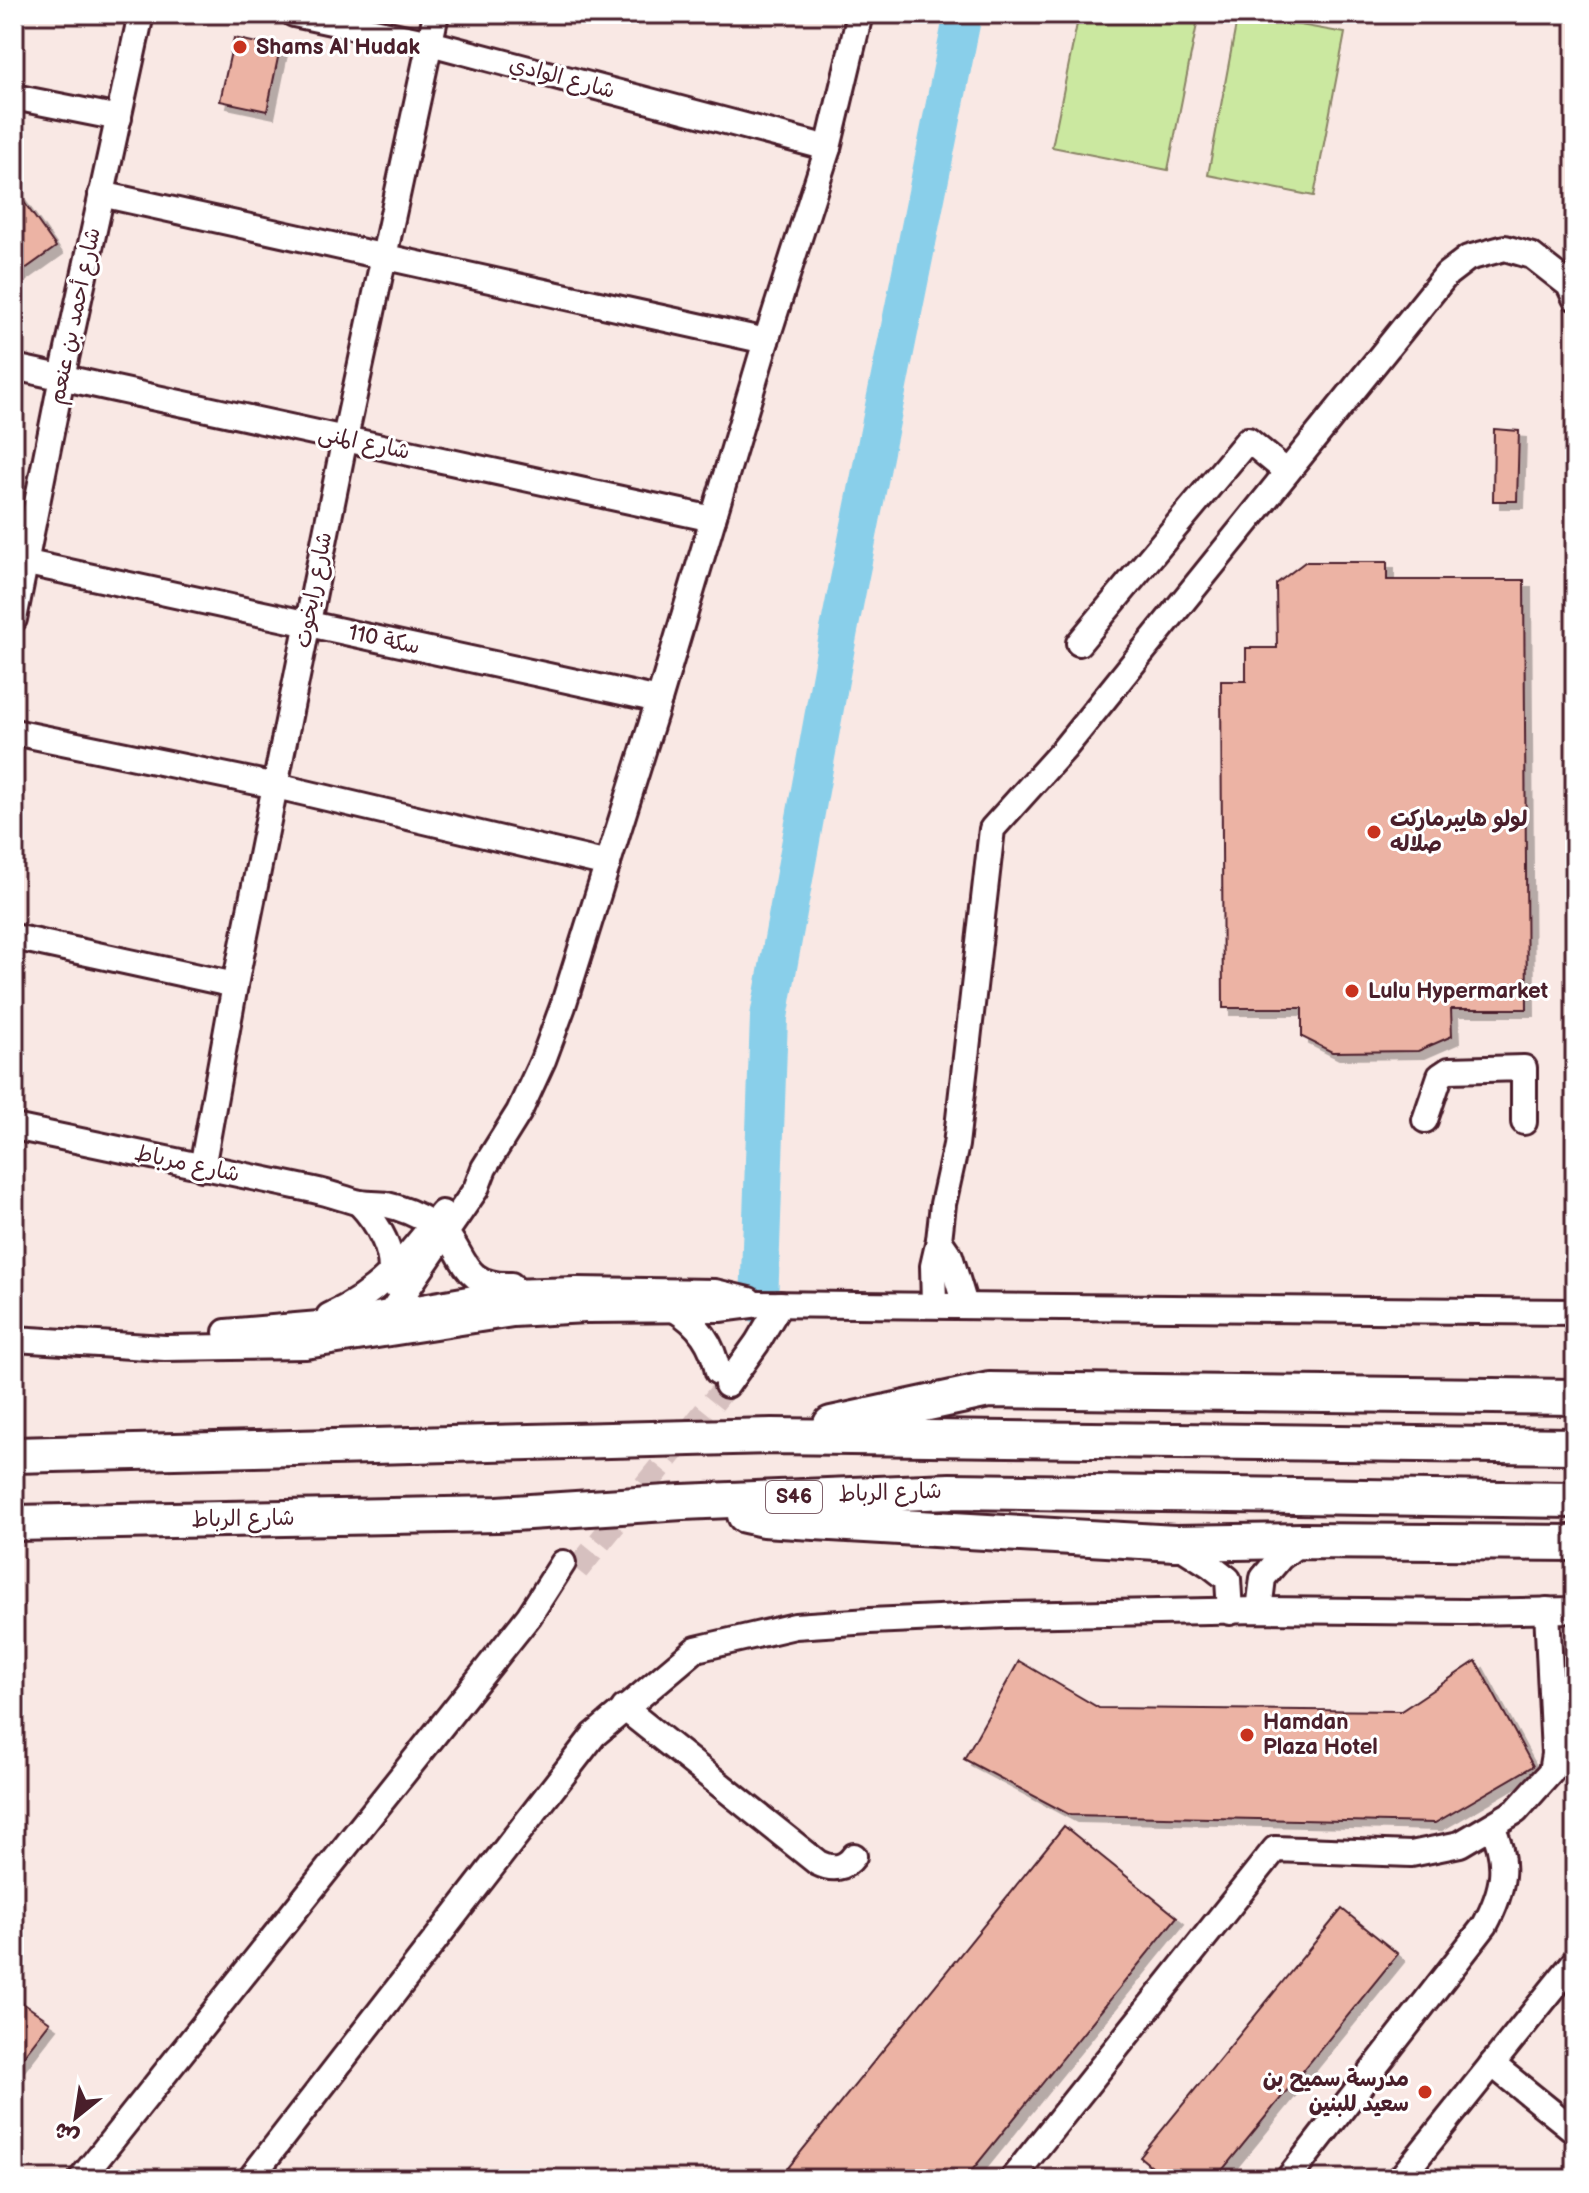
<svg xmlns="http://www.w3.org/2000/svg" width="1589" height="2193" viewBox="0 0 1589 2193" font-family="'Balsamiq Sans','Playpen Sans Arabic',sans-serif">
	<defs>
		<filter id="shadow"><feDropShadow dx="7" dy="7" stdDeviation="0" flood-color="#0004"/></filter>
	</defs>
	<rect width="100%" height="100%" fill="#f9e8e4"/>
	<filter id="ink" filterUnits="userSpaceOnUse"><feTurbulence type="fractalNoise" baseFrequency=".0125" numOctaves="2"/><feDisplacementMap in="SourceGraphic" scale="16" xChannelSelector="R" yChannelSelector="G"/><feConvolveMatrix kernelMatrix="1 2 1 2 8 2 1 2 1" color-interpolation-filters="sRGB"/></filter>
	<g filter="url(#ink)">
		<g fill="#cbe8a0" stroke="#8a8466" stroke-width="2">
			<path d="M1079 14H1199L1168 170 1052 147Z"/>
			<path d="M1238 14 1345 33 1314 196 1208 175Z"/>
		</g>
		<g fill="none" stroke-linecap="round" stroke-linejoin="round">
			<path stroke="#89cfea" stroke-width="38" d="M759 1304 769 1017 839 630 963 14"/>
		</g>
		<g fill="#ecb3a4" stroke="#4a1f2b" stroke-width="2" filter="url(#shadow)">
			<path d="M234 38 280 48 267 111 220 101Z"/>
			<path d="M14 188 56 247 14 277Z"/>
			<path d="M1494 429 1519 431 1517 501H1493Z"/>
			<path d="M1305 562H1387V580H1524L1527 1009H1451L1452 1036 1418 1051 1332 1052 1302 1037V1008H1223L1221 681H1246V648H1277L1276 584Z"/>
			<path d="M1019 1661 1099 1708 1401 1711 1476 1661 1533 1766 1435 1823 1070 1815 964 1759Z"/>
			<path d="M1064 1826 1177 1917 965 2179H779Z"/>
			<path d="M1342 1909 1398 1954 1215 2179H1167L1140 2157Z"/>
			<path d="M14 1997 50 2022 14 2068Z"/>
		</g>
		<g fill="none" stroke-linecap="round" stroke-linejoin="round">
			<path stroke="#d6c0bf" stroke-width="24" stroke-dasharray="24 12" stroke-linecap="butt" d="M577 1570 727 1385"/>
			<g stroke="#4a1f2b" stroke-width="30">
				<g id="minor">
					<path d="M294 14 430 43 828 148"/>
					<path d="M14 97 119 118"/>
					<path d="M101 194 766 341"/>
					<path d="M14 367 713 519"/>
					<path d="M14 560 659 700"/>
					<path d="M14 619 62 377 141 14"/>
					<path d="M1079 643 1248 440 1287 472"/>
					<path d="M14 732 276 786 608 864"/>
					<path d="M14 937 235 985"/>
					<path d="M1425 1120 1440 1076 1449 1070 1524 1068V1122"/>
					<path d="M14 1127 314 1190C328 1193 342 1198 356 1202 365 1205 376 1203 387 1205 402 1208 419 1216 433 1224 468 1243 454 1287 511 1285"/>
					<path d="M202 1168 235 985 345 438 436 14"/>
					<path d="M359 1203C378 1223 397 1254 389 1283"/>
					<path d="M939 1240 950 1256 965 1305"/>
					<path d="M934 1304 933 1266 939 1240 943 1204 956 1145 992 829 1064 749 1447 274 1468 258 1505 248 1532 256 1569 285 1575 298"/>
					<path d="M674 1309C699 1324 713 1344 718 1372"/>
					<path d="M329 1316C382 1292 407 1257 442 1213"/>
					<path d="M226 1332 331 1323 508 1292 577 1290 715 1292 749 1300"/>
					<path d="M363 1336 391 1312 403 1295 476 1189 484 1168 519 1112 543 1060 563 1006 659 700 766 341 828 148 860 14"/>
					<path d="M14 1339 165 1348 306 1346 513 1314 586 1310 720 1309 759 1304 1575 1312"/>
					<path d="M727 1385 757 1343 780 1304"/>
					<path d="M1175 1543 1210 1565 1228 1579 1230 1612"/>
					<path d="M1259 1610 1263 1578 1280 1558 1302 1541"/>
					<path d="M624 1708 818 1863C832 1870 845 1869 854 1856"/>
					<path d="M1492 2064 1575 2131"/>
					<path d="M81 2179 529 1616 563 1563"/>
					<path d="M250 2179 594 1735 696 1649 795 1626 870 1621 1006 1615 1259 1610 1466 1612 1575 1610"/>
					<path d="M1012 2179 1275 1849 1411 1854 1460 1844 1516 1811 1551 1772 1554 1754 1547 1610"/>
					<path d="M1288 2179 1485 1925C1504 1889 1509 1863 1492 1826"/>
					<path d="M1400 2179 1575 1961"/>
				</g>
			</g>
			<g stroke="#4a1f2b" stroke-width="40">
				<g id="highway">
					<path d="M831 1424 989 1390 1575 1397"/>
					<path d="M14 1455 772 1436 1575 1446"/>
					<path d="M745 1515 763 1519 1175 1543 1302 1541 1575 1543"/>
					<path d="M14 1523 498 1514 682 1502 950 1491 1575 1500"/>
				</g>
			</g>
			<use href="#minor" stroke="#fff" stroke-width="24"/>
			<use href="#highway" stroke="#fff" stroke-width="34"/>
		</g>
	</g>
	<g fill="#c8321e" stroke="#fff" stroke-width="3">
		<circle cx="240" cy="47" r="8"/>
		<circle cx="1374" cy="832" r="8"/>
		<circle cx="1352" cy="991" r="8"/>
		<circle cx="1247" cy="1735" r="8"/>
		<circle cx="1425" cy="2092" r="8"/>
	</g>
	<g text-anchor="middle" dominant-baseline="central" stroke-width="6" stroke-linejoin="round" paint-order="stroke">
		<rect fill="#fff" stroke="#80626b" stroke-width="2" x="766" y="1481" width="56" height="32" rx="6"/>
		<g font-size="20" font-weight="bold" fill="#4a1f2b">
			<text x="794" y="1497">S46</text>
		</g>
		<g font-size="22" font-weight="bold" fill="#4a1f2b" stroke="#fff" text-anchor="start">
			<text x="256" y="47">Shams Al Hudak</text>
			<text x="1390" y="819">لولو هايبرماركت<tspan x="1390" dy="25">صلاله</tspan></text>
			<text x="1368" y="991">Lulu Hypermarket</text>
			<text x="1263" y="1722">Hamdan<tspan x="1263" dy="25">Plaza Hotel</tspan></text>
			<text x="1409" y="2079" text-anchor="end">مدرسة سميح بن<tspan x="1409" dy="25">سعيد للبنين</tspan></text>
		</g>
		<g font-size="22" fill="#4a1f2b" stroke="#fff">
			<text transform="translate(562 78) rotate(15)">شارع الوادي</text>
			<text transform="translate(75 316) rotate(-78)">شارع أحمد بن عنعم</text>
			<text transform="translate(364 443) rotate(12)">شارع المنى</text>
			<text transform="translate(314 590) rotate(-79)">شارع رايخوت</text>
			<text transform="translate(384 640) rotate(12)">سكة 110</text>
			<text transform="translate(187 1164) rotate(12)">شارع مرباط</text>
			<text transform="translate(890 1493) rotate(-2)">شارع الرباط</text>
			<text transform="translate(243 1519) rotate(-1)">شارع الرباط</text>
		</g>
	</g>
	<rect width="1589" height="2193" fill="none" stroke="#fff" stroke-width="48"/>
	<rect x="24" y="24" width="1541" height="2145" fill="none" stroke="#4a1f2b" stroke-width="3" filter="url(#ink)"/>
	<g transform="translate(76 2117) rotate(210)" stroke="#ffffff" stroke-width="6" paint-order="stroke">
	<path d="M0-6L14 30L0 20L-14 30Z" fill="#4a1f2b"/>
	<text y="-12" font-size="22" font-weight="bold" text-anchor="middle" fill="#4a1f2b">ش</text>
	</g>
</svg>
